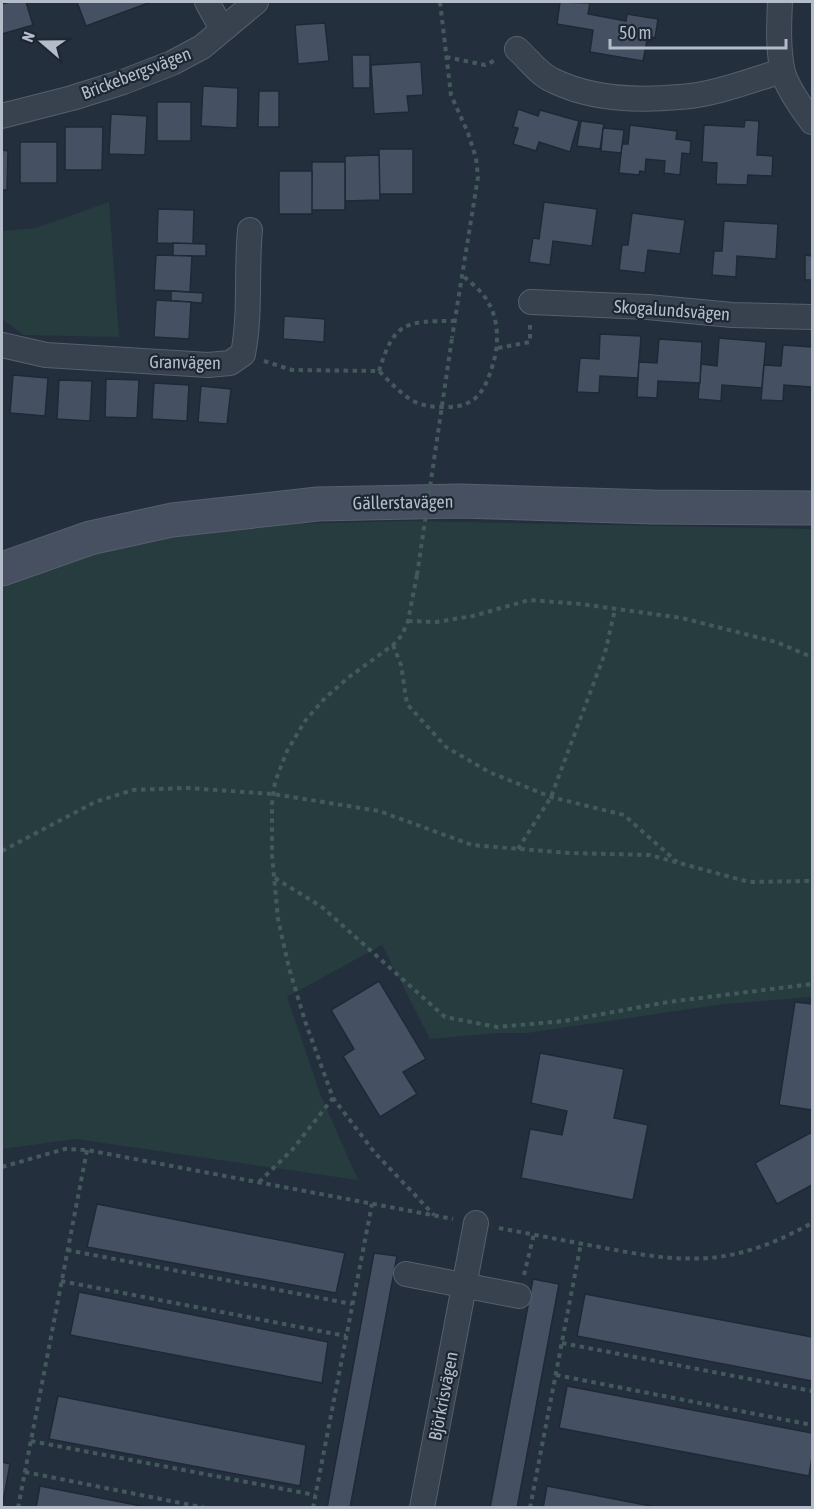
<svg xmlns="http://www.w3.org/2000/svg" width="814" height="1509" viewBox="0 0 814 1509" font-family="'Asap Condensed',sans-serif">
	<rect width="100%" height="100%" fill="#242f3e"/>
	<g fill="#263c3f">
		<path d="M109 202 119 337 24 335 2 319V231L36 228Z"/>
		<path d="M413 521 812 529V997L724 1004 527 1033H496L430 1039 382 945 287 997 321 1096 358 1180 76 1139 2 1149V582L107 547 198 526Z"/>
	</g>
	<g fill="#455162" stroke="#1f2835" stroke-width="1.5">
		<path d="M10 2H26L33 25 2 34V4Z"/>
		<path d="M77 2H151L86 26Z"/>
		<path d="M560 2 590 3 588 14 626 21 627 14 658 19 655 38 648 36 643 61 590 52 593 30 557 24Z"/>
		<path d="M325 23 329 61 298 64 295 25Z"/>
		<path d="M352 55H370V88H353Z"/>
		<path d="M421 62 423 95 407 96 409 112 374 114 371 65Z"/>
		<path d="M203 86 238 88 237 128 201 126Z"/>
		<path d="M259 91H279V127H258Z"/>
		<rect x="157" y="102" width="34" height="39"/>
		<path d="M518 109 538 116 540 110 579 121 570 152 539 142 536 151 513 144 518 128 513 127Z"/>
		<path d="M111 114 147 116 145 155 109 154Z"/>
		<path d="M745 120 759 121 757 155 773 156 772 176 748 175 747 185 716 184 717 163 702 162 704 125 744 127Z"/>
		<path d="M581 121 604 124 600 149 577 146Z"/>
		<path d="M630 125 677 131 676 139 691 141 690 154 682 153 680 175 664 173 665 161 646 159 645 172 640 171 639 175 619 173 622 144H628Z"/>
		<path d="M65 127H103L102 170H65Z"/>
		<path d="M603 128 624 130 621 153 601 151Z"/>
		<rect x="20" y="142" width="37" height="41"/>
		<rect x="379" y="149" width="34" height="45"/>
		<path d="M2 150 8 151 7 190H2Z"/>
		<path d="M379 155 380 200 345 201V156Z"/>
		<path d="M312 162H345V210H311Z"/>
		<rect x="279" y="171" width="33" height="43"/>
		<path d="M544 202 597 209 592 246 553 241 550 265 529 262 533 238 539 239Z"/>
		<path d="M158 209 194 210 193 244 157 243Z"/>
		<path d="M632 213 685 220 680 254 648 250 645 273 619 270 622 245H628Z"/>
		<path d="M724 221 778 224 776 259 737 256 736 277 712 275 714 251H722Z"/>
		<path d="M173 243 206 244V256H173Z"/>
		<path d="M156 255 192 256 190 292 154 290Z"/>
		<path d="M805 255 812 256V280H805Z"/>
		<path d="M171 291 203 293 202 303 171 301Z"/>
		<path d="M156 300 191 302 189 339 154 337Z"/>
		<path d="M284 316 325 319 324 342 283 339Z"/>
		<path d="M600 334 641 336 638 378 600 376 599 393 577 392 580 358 599 359Z"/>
		<path d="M719 338 766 342 762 388 722 385 721 401 698 399 701 364 717 366Z"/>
		<path d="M659 339 702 342 700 383 658 381 657 398 637 397 639 362 657 363Z"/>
		<path d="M783 345 812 347V387L784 385 783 401 761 400 764 365 781 366Z"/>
		<path d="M13 375 48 378 45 416 10 413Z"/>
		<path d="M106 379 139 380 137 418 105 417Z"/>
		<path d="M59 380 92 381 90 421 57 419Z"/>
		<path d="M154 383 189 385 187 421 152 419Z"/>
		<path d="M201 386 231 389 227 424 198 422Z"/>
		<path d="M379 981 426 1059 403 1072 417 1094 380 1117 343 1056 354 1049 331 1010Z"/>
		<path d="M795 1002 812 1004V1110L779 1105Z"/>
		<path d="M540 1053 624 1069 614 1118 648 1125 633 1200 521 1178 530 1129 562 1135 567 1111 531 1103Z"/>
		<path d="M812 1132V1185L777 1204 755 1163Z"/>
		<path d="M97 1204 345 1253 336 1293 87 1247Z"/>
		<path d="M374 1253 397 1256 350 1508H327Z"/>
		<path d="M533 1279 559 1284 517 1508H490Z"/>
		<path d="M79 1292 328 1342 322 1383 70 1335Z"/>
		<path d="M585 1294 812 1337V1381L577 1336Z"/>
		<path d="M567 1386 812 1433V1457L809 1476 559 1428Z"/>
		<path d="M58 1396 306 1445 300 1486 49 1439Z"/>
		<path d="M2 1462 10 1464 2 1507Z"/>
		<path d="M40 1486 151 1508H36Z"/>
		<path d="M547 1486 661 1508H543Z"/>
	</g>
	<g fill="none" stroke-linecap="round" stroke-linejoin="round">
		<g stroke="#565f6c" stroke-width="26">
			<g id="street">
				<path d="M207 2 222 29"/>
				<path d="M780 2C779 24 778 46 782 68 784 83 803 110 812 122"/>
				<path d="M517 49C528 59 539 74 552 80 590 99 637 101 679 97 714 95 749 81 782 71"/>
				<path d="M2 116 72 98 123 82 172 63 202 47 256 2"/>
				<path d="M531 302 648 307 732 315 812 317"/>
				<path d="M2 345 46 355 208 365 230 363 243 354C251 313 246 271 250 230"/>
				<path d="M406 1274 519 1296"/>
				<path d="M422 1508 476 1223"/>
			</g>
		</g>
		<g stroke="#565f6c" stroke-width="35">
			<path id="secondary" d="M2 569 90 538 172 520 318 504 460 501 653 507 812 508"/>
		</g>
		<g stroke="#44595c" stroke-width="4" stroke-dasharray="4.5 4.5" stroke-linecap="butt">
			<path d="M440 2 451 95 468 133 476 158 478 177 452 338"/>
			<path d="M446 57 485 65 498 59"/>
			<path d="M498 348 530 342V324"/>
			<path d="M264 361 292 370 379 371C390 382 400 393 413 401 423 406 433 407 444 407 476 408 485 391 493 364 499 345 499 320 488 302 482 291 471 283 462 275"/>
			<path d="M379 371C394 322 405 321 454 321"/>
			<path d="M417 575 408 621 402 635 393 645 349 677 325 698 305 721 287 751 275 782 272 804V855L278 919 289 968 305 1021 333 1098 375 1153 434 1215"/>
			<path d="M408 621 436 622 473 616 529 600 581 604 682 618 776 642 812 657"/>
			<path d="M393 645 401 665 407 704 446 747 489 772 551 797 624 815 677 862"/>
			<path d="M518 849 551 797 605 653 615 609"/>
			<path d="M2 851 95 802 133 790 187 788 273 794 379 811 472 845 569 853 650 855 749 882 812 881"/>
			<path d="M275 878 322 907 445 1017 497 1027 564 1021 668 1002 812 984"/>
			<path d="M2 1167 65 1149 87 1150 453 1219"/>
			<path d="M259 1182 292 1150 333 1098"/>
			<path d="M499 1228C530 1234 562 1240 594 1246 647 1256 700 1267 753 1249 774 1243 793 1233 812 1223"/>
			<path d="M67 1250 352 1304"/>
			<path d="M524 1275 534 1234"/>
			<path d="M61 1281 346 1336"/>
			<path d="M562 1343 812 1391"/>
			<path d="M556 1375 812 1425"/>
			<path d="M31 1441 315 1495"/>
			<path d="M25 1472 206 1508"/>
			<path d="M18 1508 87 1150"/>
			<path d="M313 1508 372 1204"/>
			<path d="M530 1508 581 1243"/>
		</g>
		<use href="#street" stroke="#38414e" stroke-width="24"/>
		<use href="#secondary" stroke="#465061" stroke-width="33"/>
		<path stroke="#44595c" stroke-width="4" stroke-dasharray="4.5 4.5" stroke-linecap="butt" d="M417 575 452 338"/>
	</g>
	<g text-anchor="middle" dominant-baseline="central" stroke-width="4.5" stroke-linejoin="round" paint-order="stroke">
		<g font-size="18" fill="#b4bcc9" stroke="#1d2633">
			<text transform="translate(136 73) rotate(-21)">Brickebergsvägen</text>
			<text transform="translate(672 310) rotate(4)">Skogalundsvägen</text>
			<text transform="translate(185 362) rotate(1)">Granvägen</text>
			<text transform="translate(403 502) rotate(-1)">Gällerstavägen</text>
			<text transform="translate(443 1396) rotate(-79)">Björkrisvägen</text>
		</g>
	</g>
	<rect width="814" height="1509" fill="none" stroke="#b4bcc9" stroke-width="6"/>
	<g transform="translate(42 42) rotate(290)" stroke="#1d2633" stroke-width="4.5" paint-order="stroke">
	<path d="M0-4.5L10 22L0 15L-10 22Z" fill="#b4bcc9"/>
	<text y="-9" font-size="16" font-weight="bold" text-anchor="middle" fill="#b4bcc9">N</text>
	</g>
	<path d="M610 39v9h176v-9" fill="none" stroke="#b4bcc9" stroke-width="3"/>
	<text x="619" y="39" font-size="18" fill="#b4bcc9" stroke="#1d2633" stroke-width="4.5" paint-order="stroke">50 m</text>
</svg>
